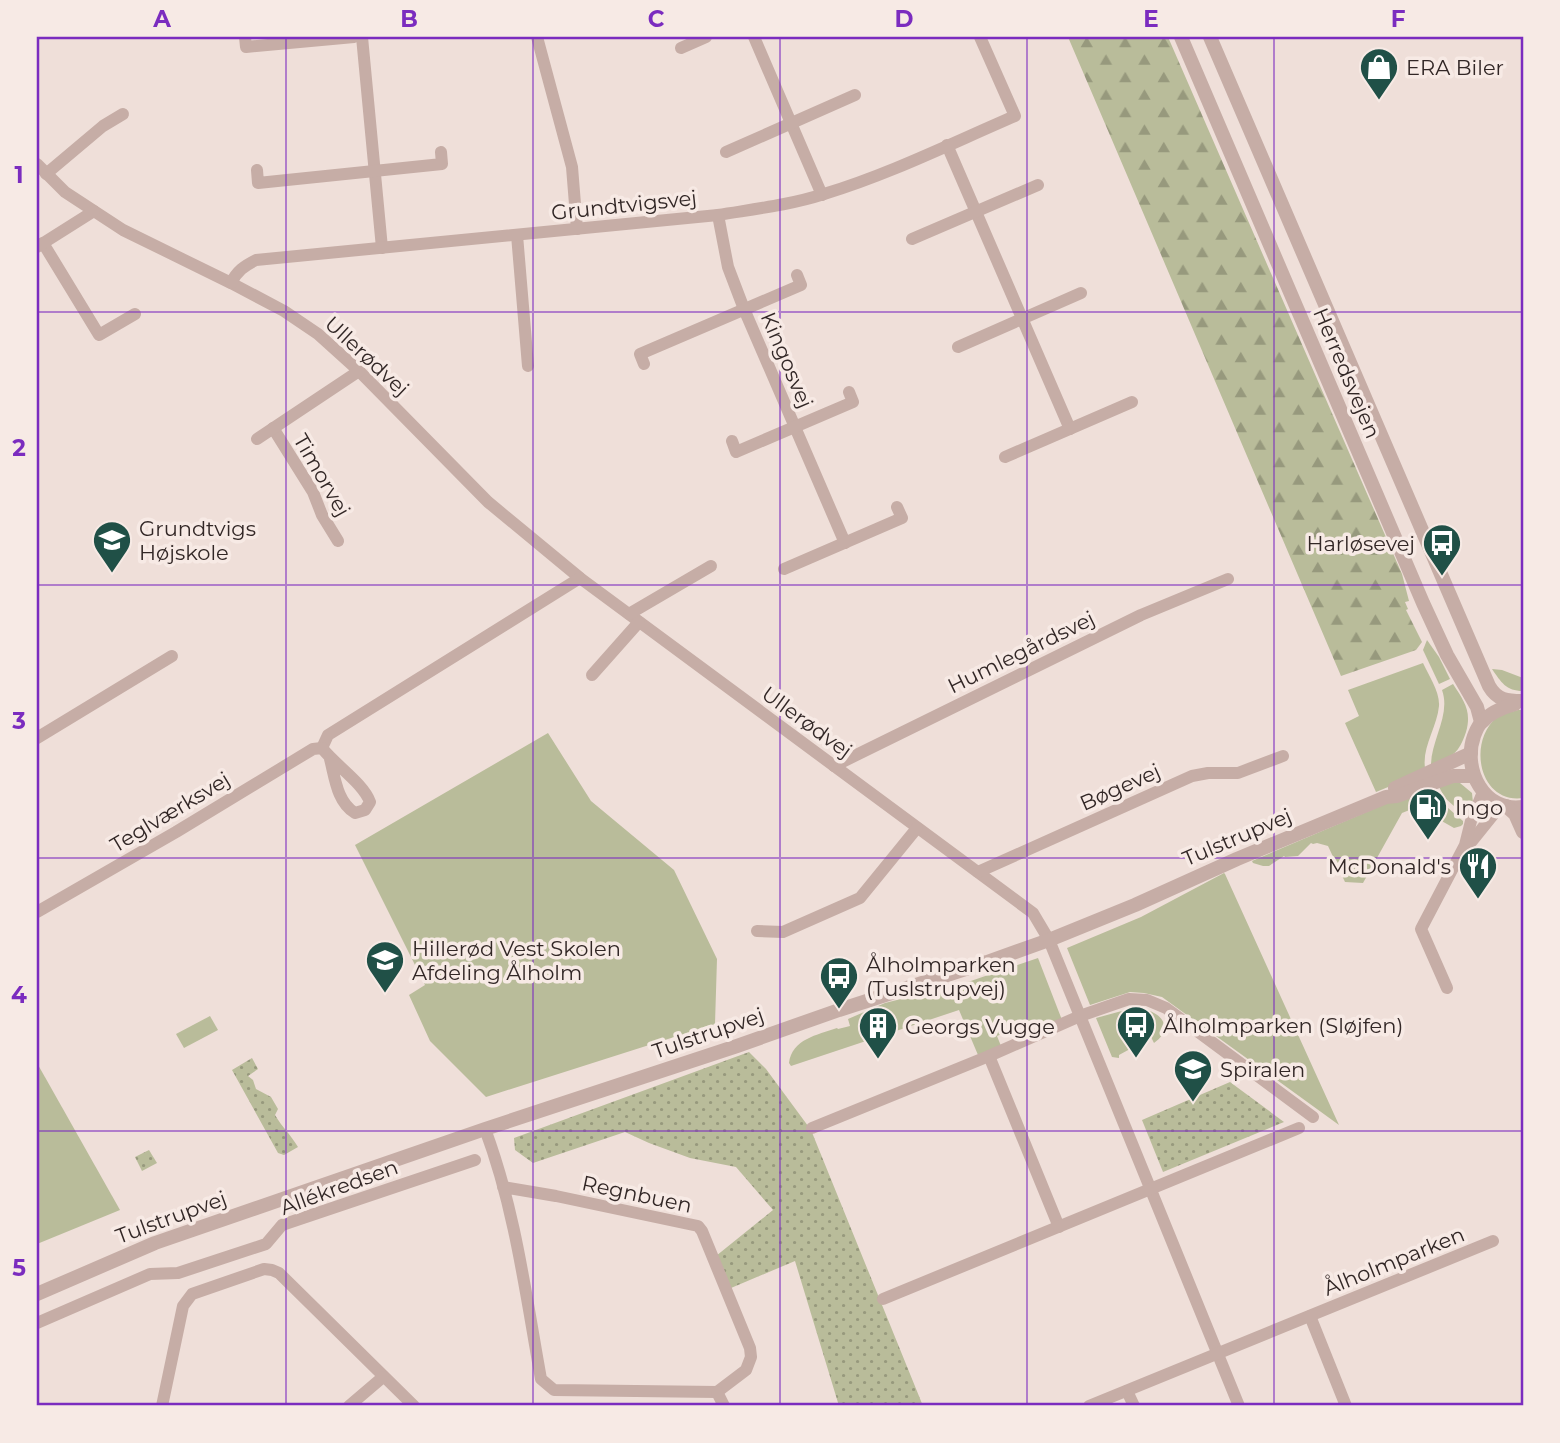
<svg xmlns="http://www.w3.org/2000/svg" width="1560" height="1443" viewBox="0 0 1560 1443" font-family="Montserrat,sans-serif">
	<defs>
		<pattern id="forest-firs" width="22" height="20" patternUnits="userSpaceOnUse" patternTransform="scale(1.75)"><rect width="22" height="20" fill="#b9bc9a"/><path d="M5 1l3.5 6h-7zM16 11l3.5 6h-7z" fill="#97997d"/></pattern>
		<pattern id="park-dots" width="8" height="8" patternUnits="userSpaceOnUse" patternTransform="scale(1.75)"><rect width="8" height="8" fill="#b9bc9a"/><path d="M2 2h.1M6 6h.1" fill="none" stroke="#97997d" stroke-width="1.8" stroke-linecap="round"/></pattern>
	</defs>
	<rect width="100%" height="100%" fill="#efdfd9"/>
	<g fill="#b9bc9a">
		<path d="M1427 640 1439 657 1450 679 1439 684 1423 650Z"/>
		<path d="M1423 663C1429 676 1440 692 1439 706 1437 727 1422 747 1425 768L1393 785 1376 792 1345 723 1359 716 1348 690Z"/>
		<path d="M1492 669 1502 670 1523 678V691C1506 691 1501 682 1492 669Z"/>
		<path d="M1453 684C1464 701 1472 711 1466 732 1458 755 1453 756 1431 765 1431 740 1451 715 1442 690Z"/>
		<path d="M1518 710H1523V798C1479 804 1467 742 1497 717 1503 713 1511 712 1518 710Z"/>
		<path d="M548 733 591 801 674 870 717 959 715 1024 486 1097 430 1041 409 995 425 985 355 845Z"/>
		<path d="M1445 783H1460L1472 793 1473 803 1468 816 1464 815 1445 798 1438 785Z"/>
		<path d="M1433 787 1440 801 1463 821V824L1461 826 1454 828 1417 807 1402 813 1363 883 1345 882 1328 846 1317 843 1313 844 1311 843 1298 856 1285 857 1284 856 1269 866H1263L1253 863 1252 861 1397 799Z"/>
		<path d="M1224 873 1225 874 1339 1125 1162 997 1144 993 1130 992 1090 1005 1067 948 1141 917Z"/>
		<path d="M1038 958 1062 1020 1039 1030 1035 1020 997 1036 1001 1046 978 1055 959 1010 791 1066 789 1063C792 1039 817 1035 837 1028L838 1029 850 1026 848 1019 885 1003 965 983Z"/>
		<path d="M1129 1009C1135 1009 1141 1009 1147 1010 1166 1016 1171 1031 1154 1043L1149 1033 1133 1039 1134 1044 1129 1047 1130 1049 1119 1055V1058L1112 1057 1096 1018Z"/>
		<path d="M210 1016 218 1030 184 1048 176 1034Z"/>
		<path d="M37 1063 120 1210 37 1244Z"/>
	</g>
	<path fill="url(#forest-firs)" d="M1068 37H1168L1402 574 1409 601 1405 602 1408 609 1406 610 1422 642 1416 650 1341 676Z"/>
	<g fill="url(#park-dots)">
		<path d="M749 1052 766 1069 811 1130 923 1406H839L795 1261 731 1288 716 1256 773 1210 736 1167 690 1158 649 1143 625 1132 533 1163 515 1150 514 1138Z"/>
		<path d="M252 1058 258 1069 248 1076 253 1080 256 1089 271 1097 278 1109 275 1115C282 1127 291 1135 298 1147L284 1155 278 1153 232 1070Z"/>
		<path d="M1230 1082 1284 1122 1163 1172 1142 1120Z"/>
		<path d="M149 1150 157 1163 142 1171 135 1157Z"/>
	</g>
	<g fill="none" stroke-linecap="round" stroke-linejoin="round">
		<g stroke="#c6ada6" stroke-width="12">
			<path d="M245 37 246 47 354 37"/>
			<path d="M362 37 382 248"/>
			<path d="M537 37 572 167 577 229"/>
			<path d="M754 37 822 195"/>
			<path d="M681 48 706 37"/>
			<path d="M947 145 1070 429"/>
			<path d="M726 152 855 95"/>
			<path d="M37 164 65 192 123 230 231 283 284 311 318 334 359 371 488 502 580 578 1033 913 1049 940 1239 1406"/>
			<path d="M257 170 258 183 442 164 441 152"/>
			<path d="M46 174 103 126 123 114"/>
			<path d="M718 215 728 267 744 309 845 543"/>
			<path d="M517 235 528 366"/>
			<path d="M912 239 1038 185"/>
			<path d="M43 243 99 335 135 314"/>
			<path d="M37 247 94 211"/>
			<path d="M231 283C237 271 244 266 256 260L718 215C754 209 790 205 824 194 890 174 952 143 1015 116L980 37"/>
			<path d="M958 347 1081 293"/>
			<path d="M644 364 640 354 801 285 797 275"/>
			<path d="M273 428 313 492 322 515 338 541"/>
			<path d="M257 439 359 371"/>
			<path d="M732 441 736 452 853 402 849 392"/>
			<path d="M1005 457 1132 402"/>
			<path d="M784 569 902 518 897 507"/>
			<path d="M629 614 711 566"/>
			<path d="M592 675 639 622"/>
			<path d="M37 738 172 656"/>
			<path d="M322 748 328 735 580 578"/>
			<path d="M834 766 1141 615 1228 579"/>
			<path d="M1466 844 1472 841 1501 805"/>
			<path d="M978 872 1192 776 1208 773H1238L1283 756"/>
			<path d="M37 912 176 832 313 749 322 748C335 765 363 783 370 802L365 810 355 813C337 802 335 778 330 759"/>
			<path d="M757 931 783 932 860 898 917 828"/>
			<path d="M1447 988 1421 929 1465 845 1471 821 1483 792"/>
			<path d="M989 1056 1059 1227"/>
			<path d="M812 1128 989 1056 1080 1016 1129 999 1147 1000 1166 1008 1313 1117"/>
			<path d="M485 1129C515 1209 526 1296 541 1379L554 1390 717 1392 746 1370 751 1357 750 1348 702 1231 698 1226 556 1196 503 1187"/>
			<path d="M883 1299 1299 1128"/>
			<path d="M1310 1316 1346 1406"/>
			<path d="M37 1323 150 1274 178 1273 266 1244 282 1225 475 1160"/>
			<path d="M1127 1391 1134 1406"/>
			<path d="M717 1392 724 1406"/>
			<path d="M162 1406 183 1306 192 1294 264 1269 272 1270 279 1273 414 1406"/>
			<path d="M349 1406 383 1377"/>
			<path d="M1089 1406 1493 1241"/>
		</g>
		<g stroke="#c6ada6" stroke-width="14">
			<path d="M1181 37 1423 603 1447 655 1477 707 1481 722"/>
			<path d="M1210 37 1489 686C1497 700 1507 701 1522 701"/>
			<path d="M1515 704C1504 707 1490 713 1482 722 1478 725 1476 731 1474 736 1462 769 1484 813 1523 807"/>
			<path d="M1395 788 1471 753"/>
			<path d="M1506 806 1515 814 1523 832"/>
			<path d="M37 1294 155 1243 485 1129 737 1046 839 1010 987 962 1049 940 1135 905 1237 859 1386 797 1397 796 1453 776H1474"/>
		</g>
	</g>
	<path fill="none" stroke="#7b2cbf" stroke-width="2" stroke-opacity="0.55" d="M286 37V1406M533 37V1406M780 37V1406M1027 37V1406M1274 37V1406M37 312H1523M37 585H1523M37 858H1523M37 1131H1523"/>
	<defs>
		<g id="shop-pin" transform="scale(2.0125)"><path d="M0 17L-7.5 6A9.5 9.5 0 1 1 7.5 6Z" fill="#205047" stroke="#f7eae5"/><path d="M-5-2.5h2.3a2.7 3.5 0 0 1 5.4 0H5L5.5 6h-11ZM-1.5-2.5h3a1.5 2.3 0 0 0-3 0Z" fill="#fff"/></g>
		<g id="school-pin" transform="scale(2.0125)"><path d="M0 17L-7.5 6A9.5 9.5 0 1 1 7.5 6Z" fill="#205047" stroke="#f7eae5"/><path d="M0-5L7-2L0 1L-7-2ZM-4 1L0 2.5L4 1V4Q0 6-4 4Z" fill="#fff"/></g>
		<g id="bus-pin" transform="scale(2.0125)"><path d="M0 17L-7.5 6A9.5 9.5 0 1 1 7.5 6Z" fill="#205047" stroke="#f7eae5"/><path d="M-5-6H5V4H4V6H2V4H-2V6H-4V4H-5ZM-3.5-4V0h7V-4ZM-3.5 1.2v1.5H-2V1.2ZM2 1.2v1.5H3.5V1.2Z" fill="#fff"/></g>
		<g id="fuel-pin" transform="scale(2.0125)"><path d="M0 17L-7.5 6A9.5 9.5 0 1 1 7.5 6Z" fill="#205047" stroke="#f7eae5"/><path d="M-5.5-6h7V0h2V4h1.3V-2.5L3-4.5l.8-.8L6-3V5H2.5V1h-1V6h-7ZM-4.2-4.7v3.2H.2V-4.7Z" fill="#fff"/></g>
		<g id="restaurant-pin" transform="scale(2.0125)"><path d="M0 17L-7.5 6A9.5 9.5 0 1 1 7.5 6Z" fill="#205047" stroke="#f7eae5"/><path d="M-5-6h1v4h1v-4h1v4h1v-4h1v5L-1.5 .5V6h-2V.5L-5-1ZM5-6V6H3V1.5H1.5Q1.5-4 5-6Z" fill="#fff"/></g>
		<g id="building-pin" transform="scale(2.0125)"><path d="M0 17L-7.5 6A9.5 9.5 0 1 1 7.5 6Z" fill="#205047" stroke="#f7eae5"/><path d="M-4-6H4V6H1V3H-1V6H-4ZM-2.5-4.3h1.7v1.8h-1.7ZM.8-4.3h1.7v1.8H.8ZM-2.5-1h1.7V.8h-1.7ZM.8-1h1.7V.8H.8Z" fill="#fff"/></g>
	</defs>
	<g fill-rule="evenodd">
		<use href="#shop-pin" x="1379" y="67"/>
		<use href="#school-pin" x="112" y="540"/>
		<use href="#bus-pin" x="1442" y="543"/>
		<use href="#fuel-pin" x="1428" y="807"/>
		<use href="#restaurant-pin" x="1478" y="866"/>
		<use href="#school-pin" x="385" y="960"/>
		<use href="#bus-pin" x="839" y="976"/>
		<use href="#bus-pin" x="1136" y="1025"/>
		<use href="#building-pin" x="878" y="1026"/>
		<use href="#school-pin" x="1193" y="1069"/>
	</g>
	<g text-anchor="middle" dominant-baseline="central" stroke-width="7" stroke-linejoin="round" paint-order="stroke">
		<g font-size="21" fill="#322726" stroke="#f7eae5" text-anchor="start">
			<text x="1406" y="67">ERA Biler</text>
			<text x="139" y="528">Grundtvigs<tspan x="139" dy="24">Højskole</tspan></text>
			<text x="1415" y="543" text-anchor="end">Harløsevej</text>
			<text x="1455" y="807">Ingo</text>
			<text x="1451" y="866" text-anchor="end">McDonald's</text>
			<text x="412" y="948">Hillerød Vest Skolen<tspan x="412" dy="24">Afdeling Ålholm</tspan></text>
			<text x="866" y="964">Ålholmparken<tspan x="866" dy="24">(Tuslstrupvej)</tspan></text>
			<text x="1163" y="1025">Ålholmparken (Sløjfen)</text>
			<text x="905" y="1026">Georgs Vugge</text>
			<text x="1220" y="1069">Spiralen</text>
		</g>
		<g font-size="21" fill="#322726" stroke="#f7eae5">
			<text transform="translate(624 205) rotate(-6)">Grundtvigsvej</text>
			<text transform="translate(367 356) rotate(43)">Ullerødvej</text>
			<text transform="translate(787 360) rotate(67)">Kingosvej</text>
			<text transform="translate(1347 373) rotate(67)">Herredsvejen</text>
			<text transform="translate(322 475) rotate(60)">Timorvej</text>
			<text transform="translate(1021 652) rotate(-26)">Humlegårdsvej</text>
			<text transform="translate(807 722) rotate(36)">Ullerødvej</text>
			<text transform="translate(1120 787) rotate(-24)">Bøgevej</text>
			<text transform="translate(170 812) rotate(-31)">Teglværksvej</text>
			<text transform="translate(1237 837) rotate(-23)">Tulstrupvej</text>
			<text transform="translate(708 1033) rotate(-19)">Tulstrupvej</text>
			<text transform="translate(339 1187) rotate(-20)">Allékredsen</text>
			<text transform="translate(637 1194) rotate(12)">Regnbuen</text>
			<text transform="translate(171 1217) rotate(-20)">Tulstrupvej</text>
			<text transform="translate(1394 1261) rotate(-22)">Ålholmparken</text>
		</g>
	</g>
	<rect width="1560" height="1443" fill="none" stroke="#f7eae5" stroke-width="77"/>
	<rect x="38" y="38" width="1484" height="1366" fill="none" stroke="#7b2cbf" stroke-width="2.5"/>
	<g font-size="23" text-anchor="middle" font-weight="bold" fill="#7b2cbf">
		<text x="162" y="27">A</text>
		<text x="409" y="27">B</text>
		<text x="656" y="27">C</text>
		<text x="904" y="27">D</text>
		<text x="1151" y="27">E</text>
		<text x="1398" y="27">F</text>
		<text x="19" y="183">1</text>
		<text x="19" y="456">2</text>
		<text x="19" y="729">3</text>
		<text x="19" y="1003">4</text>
		<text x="19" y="1276">5</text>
	</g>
</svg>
